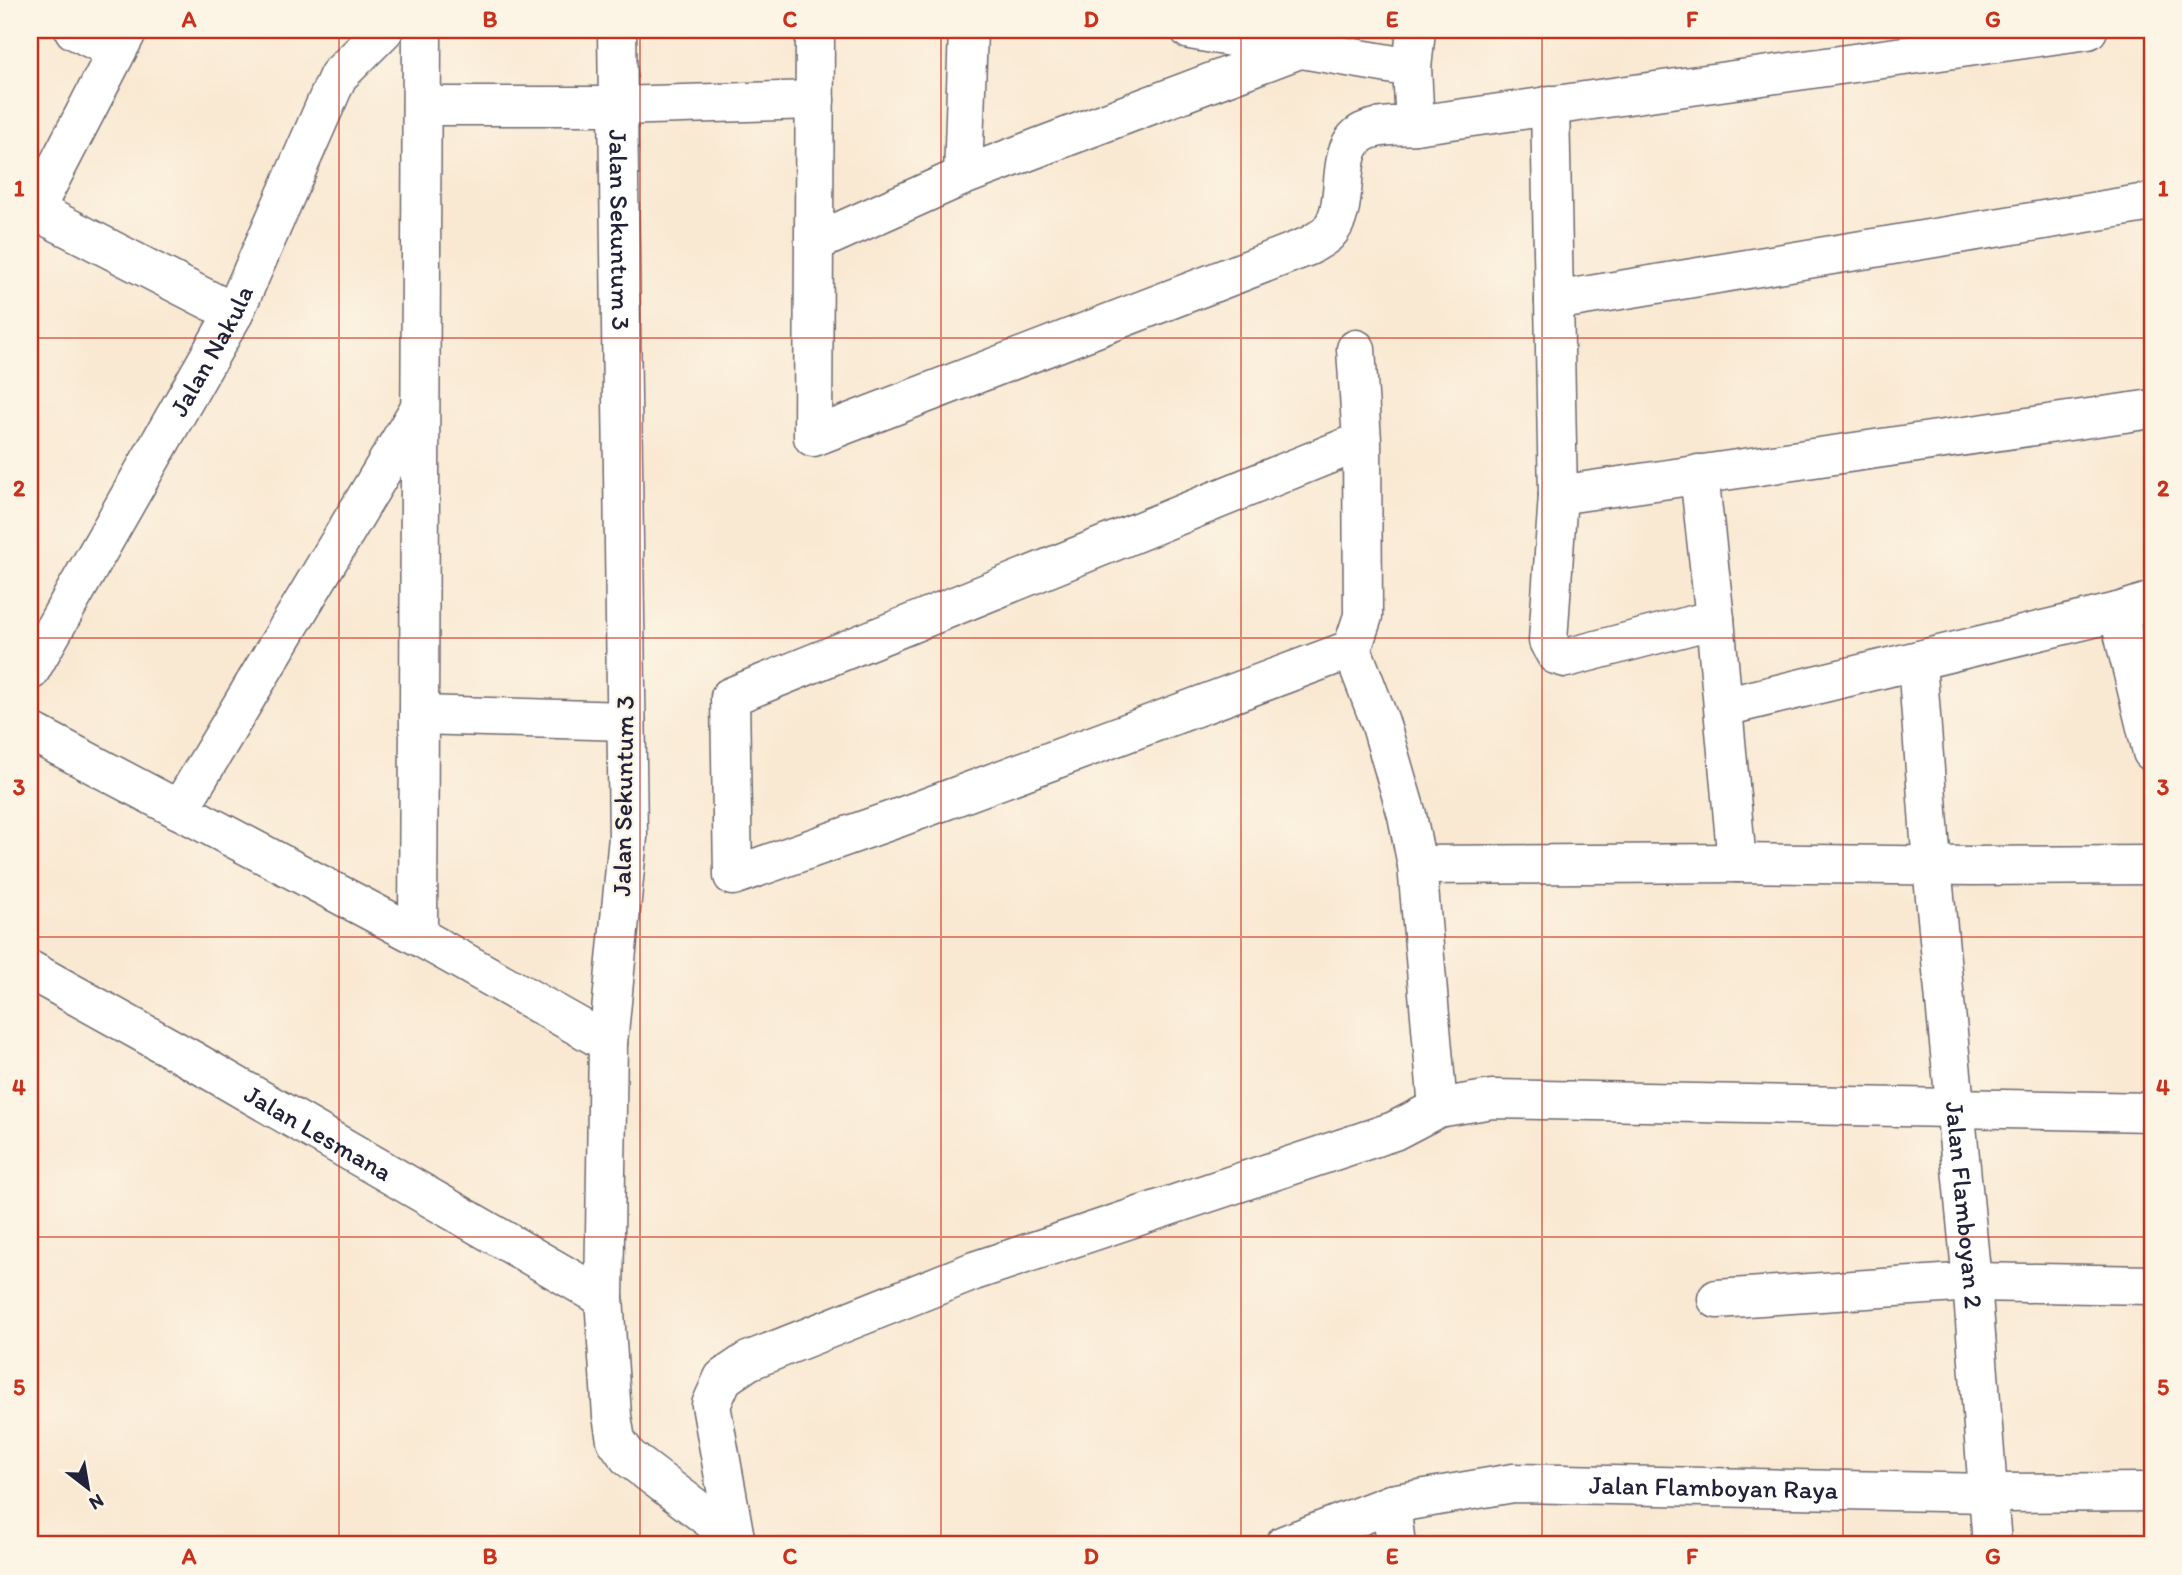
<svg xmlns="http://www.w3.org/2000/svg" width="2182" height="1575" viewBox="0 0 2182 1575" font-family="Itim,sans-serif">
	<rect width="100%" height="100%" fill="#fcf5e5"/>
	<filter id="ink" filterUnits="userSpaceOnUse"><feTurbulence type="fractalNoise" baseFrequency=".0143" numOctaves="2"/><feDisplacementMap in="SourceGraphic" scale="14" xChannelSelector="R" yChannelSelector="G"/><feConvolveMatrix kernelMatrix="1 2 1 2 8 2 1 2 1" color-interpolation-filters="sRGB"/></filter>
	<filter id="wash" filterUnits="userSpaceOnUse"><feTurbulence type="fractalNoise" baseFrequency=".00686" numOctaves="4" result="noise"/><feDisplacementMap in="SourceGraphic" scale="28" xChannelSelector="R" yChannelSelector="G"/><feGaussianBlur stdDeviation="1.57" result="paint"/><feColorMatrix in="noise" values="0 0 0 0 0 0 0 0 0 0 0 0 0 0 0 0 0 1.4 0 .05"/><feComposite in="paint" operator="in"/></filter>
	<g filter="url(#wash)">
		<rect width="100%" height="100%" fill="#f9e9d3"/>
	</g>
	<g filter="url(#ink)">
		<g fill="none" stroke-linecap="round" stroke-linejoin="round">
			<g stroke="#6d6870" stroke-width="41">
				<g id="minor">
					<path d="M74 30 116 51"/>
					<path id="s1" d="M617 30 628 837 608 1043 604 1298 612 1416 616 1440 628 1457 735 1538 738 1545"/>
					<path d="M815 30 813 437 1309 246C1315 242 1323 238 1327 234 1356 206 1327 140 1372 129 1385 125 1402 126 1415 125L1412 68 1416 30"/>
					<path d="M1190 30 1412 68"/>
					<path d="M1550 105 1558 495 1548 641 1556 655 1566 658 1715 619"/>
					<path d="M422 106H618L815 100"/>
					<path d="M1415 125 2088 30"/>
					<path d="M963 176 968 30"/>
					<path d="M34 210 234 313"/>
					<path d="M30 219 128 30"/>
					<path d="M814 243 963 176 1302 48"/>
					<path d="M1554 301 2152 202"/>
					<path d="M1356 349 1362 441 1363 616 1352 649 898 818 733 876 730 697 1362 441"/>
					<path d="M1699 474 1715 619 1737 863"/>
					<path d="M1558 495 2152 409"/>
					<path d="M2118 612 2152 752"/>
					<path d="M1352 649 1380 722 1407 815 1417 865 1438 1108"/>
					<path id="s2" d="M1917 661 1932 866 1972 1282 1992 1545"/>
					<path id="s3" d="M30 671 234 313 338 76 384 30"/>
					<path d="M1724 707 2118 612 2152 601"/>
					<path d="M419 715 626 721"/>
					<path d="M30 731 418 936 608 1043"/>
					<path d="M179 810 419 409"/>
					<path d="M1417 865 1737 863 1973 866 2152 865"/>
					<path d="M418 936 422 30"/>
					<path id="s4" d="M30 970 192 1060 604 1298"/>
					<path d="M1717 1299 1972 1282 2152 1285"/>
					<path d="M1391 1504 1396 1545"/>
					<path d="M735 1538 711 1405 723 1378 748 1361 974 1271 1394 1131 1438 1108 1492 1099 2152 1112"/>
					<path id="s5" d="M1284 1545 1391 1504 1513 1483 1989 1493 2152 1492"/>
				</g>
			</g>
			<use href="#minor" stroke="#fff" stroke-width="38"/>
		</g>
	</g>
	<path fill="none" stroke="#c8321e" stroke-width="2" stroke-opacity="0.55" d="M339 30V1545M640 30V1545M941 30V1545M1241 30V1545M1542 30V1545M1843 30V1545M30 338H2152M30 638H2152M30 937H2152M30 1237H2152"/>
	<g text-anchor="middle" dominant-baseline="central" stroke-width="5" stroke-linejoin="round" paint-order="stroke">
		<g font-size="26" fill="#22223b" stroke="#fcf5e5">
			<text stroke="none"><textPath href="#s1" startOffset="200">Jalan Sekuntum 3</textPath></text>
			<text stroke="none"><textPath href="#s3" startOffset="368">Jalan Nakula</textPath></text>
			<text transform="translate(623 796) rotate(-89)">Jalan Sekuntum 3</text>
			<text stroke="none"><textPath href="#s4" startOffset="331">Jalan Lesmana</textPath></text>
			<text stroke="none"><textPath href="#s2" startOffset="546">Jalan Flamboyan 2</textPath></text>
			<text stroke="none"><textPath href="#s5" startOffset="439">Jalan Flamboyan Raya</textPath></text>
		</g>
	</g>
	<rect width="2182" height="1575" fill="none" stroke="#fcf5e5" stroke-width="77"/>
	<g transform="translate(88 1488) rotate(149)" stroke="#fcf5e5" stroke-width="5" paint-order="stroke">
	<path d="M0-5L12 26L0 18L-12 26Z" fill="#22223b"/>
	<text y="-10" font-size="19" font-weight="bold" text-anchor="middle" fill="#22223b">N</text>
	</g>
	<rect x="38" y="38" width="2106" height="1498" fill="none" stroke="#c8321e" stroke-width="2.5"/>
	<g font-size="23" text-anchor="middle" font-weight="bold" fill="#c8321e">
		<text x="189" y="27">A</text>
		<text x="490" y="27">B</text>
		<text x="790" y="27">C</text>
		<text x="1091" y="27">D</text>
		<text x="1392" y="27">E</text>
		<text x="1692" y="27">F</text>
		<text x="1993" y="27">G</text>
		<text x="19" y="196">1</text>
		<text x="2163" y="196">1</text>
		<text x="19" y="496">2</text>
		<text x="2163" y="496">2</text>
		<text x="19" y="795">3</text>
		<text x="2163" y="795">3</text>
		<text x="19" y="1095">4</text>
		<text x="2163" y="1095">4</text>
		<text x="19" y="1395">5</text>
		<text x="2163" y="1395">5</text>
		<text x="189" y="1564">A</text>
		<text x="490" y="1564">B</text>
		<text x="790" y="1564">C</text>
		<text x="1091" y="1564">D</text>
		<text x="1392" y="1564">E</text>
		<text x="1692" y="1564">F</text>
		<text x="1993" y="1564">G</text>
	</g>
</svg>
